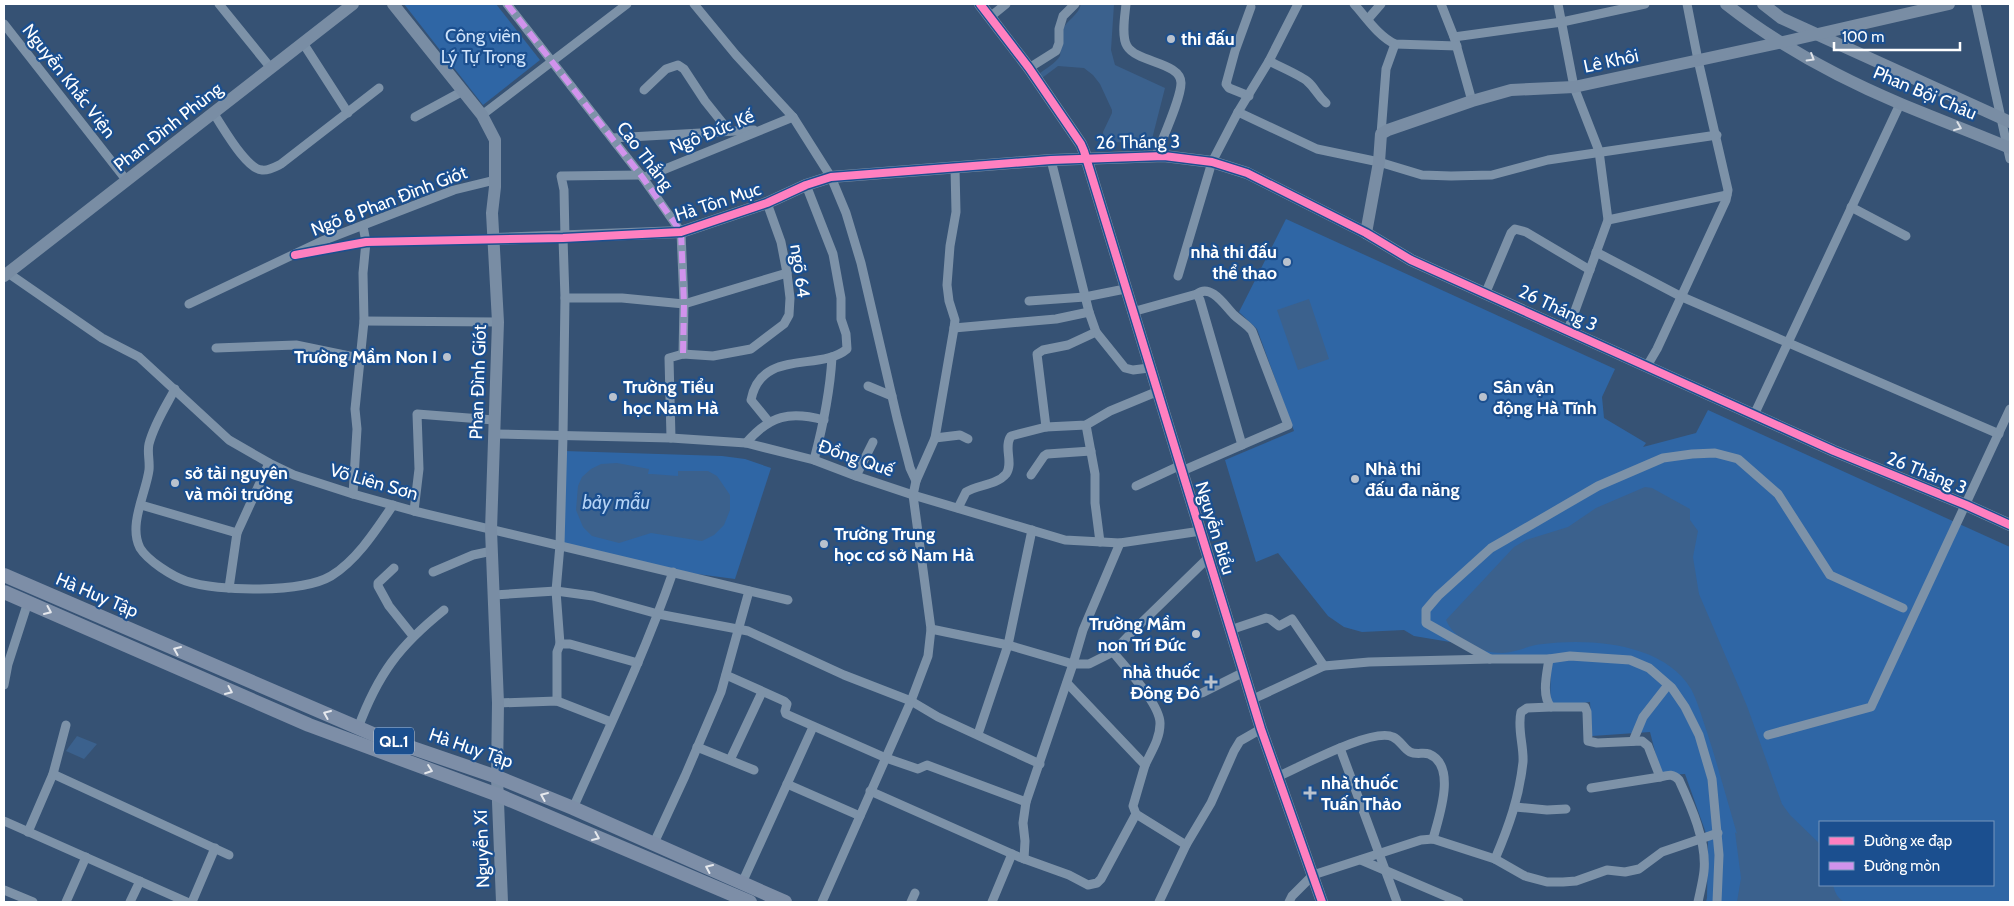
<svg xmlns="http://www.w3.org/2000/svg" width="2014" height="906" viewBox="0 0 2014 906" font-family="Cabin,sans-serif">
	<rect width="100%" height="100%" fill="#365274"/>
	<g fill="#2f66a5" fill-rule="evenodd">
		<path d="M404 4H496L540 60 483 105Z"/>
		<path d="M1286 219 1615 369 1602 397 1604 418 1646 443 1643 447 1696 433 1708 410 2010 547V902H1706L1707 898 1708 839 1685 774 1661 775 1650 732 1592 736 1590 702 1550 707 1551 656 1495 658 1462 644 1414 636 1404 630 1362 632 1344 627 1328 616 1278 553 1256 562 1225 460 1294 431 1257 329 1239 312ZM1820 822H1993V885H1820Z"/>
		<path d="M564 451 722 456 745 459 771 468 735 579 659 569 564 549Z"/>
	</g>
	<g fill="#3b618d">
		<path d="M1081 4H1114L1111 50 1115 65 1165 88 1152 139 1148 143 1110 142 1104 138 1103 132 1112 113V110L1100 84 1093 75 1084 68 1058 66 1042 78 1039 74C1045 69 1056 63 1060 56 1061 54 1060 37 1063 29 1067 20 1079 15 1081 4Z"/>
		<path d="M1309 299 1329 359 1298 370 1277 310Z"/>
		<path d="M617 463 649 469 648 474H652L678 476V471H708L717 476 730 495V510L724 525 714 535 702 541 651 533 619 543 592 536 583 527 576 510 578 486 582 477 591 469 601 464Z"/>
		<path d="M1645 487 1652 488 1690 509V520L1698 531 1693 557 1699 594 1747 706 1782 804 1790 815 1820 844V885H1833C1835 893 1838 899 1845 902H1737L1741 878 1735 832 1737 834C1727 800 1718 766 1707 732 1702 718 1698 702 1691 689 1664 643 1590 638 1543 644 1529 645 1515 653 1502 653 1480 653 1455 640 1446 620L1514 547 1526 540 1568 527 1596 508Z"/>
		<path d="M77 736 97 744 84 759 66 751Z"/>
	</g>
	<g fill="none" stroke-linecap="round" stroke-linejoin="round">
		<g stroke="#7d92a8" stroke-width="9">
			<path d="M219 4 270 67"/>
			<path d="M507 4 643 178 681 232 684 304 683 354"/>
			<path d="M694 4 736 55 793 117 831 177 846 213 861 263 897 418 910 468 916 481"/>
			<path d="M1126 4C1125 15 1121 36 1127 46 1137 63 1181 62 1181 83 1181 99 1162 139 1156 156"/>
			<path d="M1354 4C1366 17 1378 36 1395 44L1457 46"/>
			<path d="M1441 4 1454 37 1472 101"/>
			<path d="M1558 4 1574 87 1599 151 1608 220 1568 330"/>
			<path d="M1976 4 2010 159"/>
			<path d="M990 17 1006 4"/>
			<path d="M1368 19 1381 4"/>
			<path d="M4 24 127 181"/>
			<path d="M1454 37 1562 22 1645 4"/>
			<path d="M303 43 348 113"/>
			<path d="M1269 61C1278 66 1302 76 1308 82 1315 88 1317 95 1326 103"/>
			<path d="M1029 68 1056 51 1059 43V29L1063 16 1075 4"/>
			<path d="M644 90 666 69 678 65 684 69 705 101 729 131"/>
			<path d="M1249 96 1229 88 1226 84 1235 51 1251 7"/>
			<path d="M1238 112 1317 149 1379 162 1422 175 1451 176 1492 175 1548 160 1717 135"/>
			<path d="M214 114C223 127 246 169 262 170 268 171 275 167 281 164L379 88"/>
			<path d="M482 115 627 4"/>
			<path d="M415 117 463 91"/>
			<path d="M1381 134 1386 69 1395 44"/>
			<path d="M612 138 754 130"/>
			<path d="M1051 160 1089 312 1096 332 1125 368 1133 370 1149 368"/>
			<path d="M643 178 793 117"/>
			<path d="M1851 207 1906 236"/>
			<path d="M1608 220 1727 195"/>
			<path d="M565 238 564 190 561 176 641 175"/>
			<path d="M1596 252 1680 296 1999 434"/>
			<path d="M306 253 366 242 495 239"/>
			<path d="M8 273 102 338 139 357 229 440 269 463 294 475 353 494 414 511 788 600"/>
			<path d="M1178 276 1212 162 1238 112 1269 61 1298 4"/>
			<path d="M1486 292 1511 233 1515 229 1526 232 1590 270"/>
			<path d="M565 298H622L684 304 787 273"/>
			<path d="M1029 301 1085 297 1125 289"/>
			<path d="M189 304 322 241 454 190 495 180"/>
			<path d="M1132 312 1197 294 1200 300 1242 445"/>
			<path d="M364 321 498 322"/>
			<path d="M954 328 1056 319 1089 312"/>
			<path d="M216 348 296 345 359 358"/>
			<path d="M1647 366 1657 349 1726 200 1728 190 1698 60 1687 4"/>
			<path d="M868 386 892 396"/>
			<path d="M175 389C166 406 154 424 149 444 147 452 150 461 149 470 146 493 128 525 140 548 148 561 172 576 186 581 218 592 302 593 331 576 357 560 376 530 393 505"/>
			<path d="M1754 415 1900 104"/>
			<path d="M769 422 751 400C761 348 820 372 847 349L846 334 841 319V298L833 254 806 185"/>
			<path d="M1086 425 1095 474V503L1100 542"/>
			<path d="M1046 427 1037 354 1043 350 1068 345 1096 332"/>
			<path d="M494 434 671 438 746 443 814 460 856 476 913 495 1065 540 1120 543 1201 531"/>
			<path d="M671 438 669 358 683 354 713 356 751 349 784 324 789 315 790 298 787 273 781 242 767 203"/>
			<path d="M935 438 960 435 968 439"/>
			<path d="M746 443C770 415 790 411 824 420"/>
			<path d="M814 460C823 426 830 393 832 357"/>
			<path d="M1182 471 1288 425 1252 331C1247 324 1240 321 1234 315 1225 306 1211 283 1197 294"/>
			<path d="M1031 475 1044 456 1047 454 1091 451"/>
			<path d="M856 476 873 442"/>
			<path d="M1136 486 1181 465"/>
			<path d="M353 494 357 429 355 409 364 321 363 273 366 242 363 226"/>
			<path d="M141 505 237 533"/>
			<path d="M958 508 966 492C977 485 997 485 1006 474 1014 463 1003 447 1011 436L1046 427 1086 425 1110 411 1156 392"/>
			<path d="M414 511 419 469 417 414 494 420"/>
			<path d="M394 568 378 583V586L389 606 413 636"/>
			<path d="M433 572 473 555 492 551"/>
			<path d="M229 588 237 533 269 463"/>
			<path d="M494 595 556 591 593 596 658 614 748 631 844 675 911 701 938 717 1040 764"/>
			<path d="M931 629 1008 645 1073 664H1089L1113 652 1133 631 1208 558"/>
			<path d="M1230 630 1266 618 1270 619 1279 626 1292 619 1324 666"/>
			<path d="M560 644 556 591 560 545 563 436 565 298 563 238"/>
			<path d="M1113 652C1125 667 1161 705 1160 724 1160 739 1151 752 1145 765"/>
			<path d="M1490 659 1426 623V610L1438 596 1491 548 1505 540 1598 486 1663 458 1692 454 1715 453 1738 459 1778 494 1830 575 1903 608"/>
			<path d="M1549 659C1547 673 1541 696 1551 707H1585L1587 712 1588 741 1597 743 1642 741 1648 746 1660 777C1668 775 1673 773 1679 780 1691 806 1707 842 1704 871 1703 881 1700 892 1698 902"/>
			<path d="M726 675 784 701 787 704 785 711 786 714 886 758 918 769 927 765 1026 802"/>
			<path d="M1067 683 1145 765 1133 806 1136 814 1186 845"/>
			<path d="M4 685 8 664 28 602"/>
			<path d="M1202 693 1244 672"/>
			<path d="M1253 699 1324 666 1369 662 1490 659H1549L1570 656 1630 660 1649 668 1672 688 1685 707 1699 735 1712 779 1719 855 1717 902"/>
			<path d="M557 701V652L560 644H570L638 663"/>
			<path d="M498 703 557 701 611 722"/>
			<path d="M358 728C378 674 399 646 444 610"/>
			<path d="M978 734 1008 645 1032 530"/>
			<path d="M1768 735 1871 707 2010 409"/>
			<path d="M1633 741 1643 717 1668 685"/>
			<path d="M697 747 754 770"/>
			<path d="M1340 748 1397 902"/>
			<path d="M730 760 762 692"/>
			<path d="M53 774 229 855"/>
			<path d="M1279 776C1300 767 1373 727 1393 737 1400 740 1404 749 1410 752 1416 755 1424 752 1429 754 1458 766 1438 819 1433 839"/>
			<path d="M787 784 860 816"/>
			<path d="M1591 788 1660 777"/>
			<path d="M870 791 1019 857 1069 875 1088 885 1097 883 1101 879 1136 814"/>
			<path d="M1515 807 1547 810 1566 809"/>
			<path d="M573 808C608 730 645 653 673 572"/>
			<path d="M4 821 187 902"/>
			<path d="M28 832 53 774 66 725"/>
			<path d="M654 843 685 776 721 692 749 591"/>
			<path d="M1024 859 1025 841 1023 823 1026 802 1073 664 1083 630 1120 543"/>
			<path d="M1495 859C1509 826 1519 798 1523 762 1524 746 1517 728 1521 712L1527 708 1551 707"/>
			<path d="M1361 860 1459 902"/>
			<path d="M742 883 813 727"/>
			<path d="M4 890 33 902"/>
			<path d="M66 902 86 857"/>
			<path d="M130 902 140 881"/>
			<path d="M192 902 215 848"/>
			<path d="M822 902 911 701 928 656 931 629 913 495 916 481 935 438 954 328 955 320 949 301 947 285 950 246 956 212 955 168"/>
			<path d="M911 902 915 893"/>
			<path d="M992 902 1012 854"/>
			<path d="M1159 902 1186 845 1211 803 1234 751 1240 741 1261 729"/>
			<path d="M1289 902 1292 896 1313 875 1421 840 1433 839 1495 859 1525 876 1547 882H1563L1576 881 1607 870 1625 872 1639 869 1662 852 1718 833"/>
		</g>
		<g stroke="#798da4" stroke-width="12">
			<path d="M393 4 482 115 495 140V187L492 213 498 322 491 530 498 703 497 777 502 902"/>
			<path d="M980 4 1029 68 1081 144 1084 151 1261 729 1322 902"/>
			<path d="M1726 4C1778 45 1839 78 1901 104 1937 119 1974 133 2010 148"/>
			<path d="M1763 4 1781 18 2010 122"/>
			<path d="M1366 233 1379 162 1381 134 1388 130 1472 101 1511 90 1574 87 1783 42 1949 4"/>
			<path d="M495 239 681 232 767 203 806 185 831 177 1051 160 1164 156 1212 162 1247 173 1366 233 1411 260 1834 451 1966 505 2010 525"/>
			<path d="M4 276 353 4"/>
		</g>
		<g stroke="#7d8ea7" stroke-width="14">
			<path d="M4 575 375 735 497 777 573 808 785 902"/>
			<path d="M4 592 309 725 498 795 750 902"/>
		</g>
		<path stroke="#d193ec" stroke-width="6" stroke-dasharray="12 6" stroke-linecap="butt" d="M507 4 643 178 681 232 684 304 683 354"/>
		<g stroke="#1b4f8f" stroke-width="11">
			<g id="cycleway">
				<path d="M980 4 1029 68 1081 144 1084 151 1261 729 1322 902"/>
				<path d="M295 255 366 242 563 238 681 232 767 203 806 185 831 177 1051 160 1164 156 1212 162 1247 173 1366 233 1411 260 1834 451 1966 505 2010 525"/>
			</g>
		</g>
		<use href="#cycleway" stroke="#ff80c0" stroke-width="8"/>
	</g>
	<defs><path id="oneway-chevron" d="M-2-3.5L2.5 0L-2 3.5" fill="none" stroke-width="1.6" stroke-linecap="round" stroke-linejoin="round" transform="scale(1.25)"/></defs>
	<g stroke="#dee2e8">
		<use href="#oneway-chevron" transform="translate(1811 58) rotate(31)"/>
		<use href="#oneway-chevron" transform="translate(1958 127) rotate(22)"/>
	</g>
	<g stroke="#e5e8ed">
		<use href="#oneway-chevron" transform="translate(48 611) rotate(24)"/>
		<use href="#oneway-chevron" transform="translate(177 650) rotate(-157)"/>
		<use href="#oneway-chevron" transform="translate(229 691) rotate(24)"/>
		<use href="#oneway-chevron" transform="translate(327 714) rotate(-157)"/>
		<use href="#oneway-chevron" transform="translate(429 770) rotate(20)"/>
		<use href="#oneway-chevron" transform="translate(544 796) rotate(-157)"/>
		<use href="#oneway-chevron" transform="translate(596 837) rotate(23)"/>
		<use href="#oneway-chevron" transform="translate(709 868) rotate(-156)"/>
	</g>
	<g fill="#b9c2ce" stroke="#1b4f8f" stroke-width="2">
		<circle cx="1171" cy="39" r="5"/>
		<circle cx="1287" cy="262" r="5"/>
		<circle cx="447" cy="357" r="5"/>
		<circle cx="613" cy="397" r="5"/>
		<circle cx="1483" cy="397" r="5"/>
		<circle cx="1355" cy="479" r="5"/>
		<circle cx="175" cy="483" r="5"/>
		<circle cx="824" cy="544" r="5"/>
		<circle cx="1196" cy="634" r="5"/>
		<path d="M1208.5 674.5h5v5h5v5h-5v5h-5v-5h-5v-5h5z"/>
		<path d="M1307.5 785.5h5v5h5v5h-5v5h-5v-5h-5v-5h5z"/>
	</g>
	<g text-anchor="middle" dominant-baseline="central" stroke-width="4.5" stroke-linejoin="round" paint-order="stroke">
		<rect fill="#1b4f8f" stroke="#bbcadd" stroke-width="1" x="374" y="727.5" width="40" height="27" rx="4"/>
		<g font-size="16" font-weight="bold" fill="#fff">
			<text x="394" y="741">QL.1</text>
		</g>
		<g font-size="18" fill="#cfe3fa" stroke="#1b4f8f">
			<text x="483" y="36">Công viên<tspan x="483" dy="21">Lý Tự Trọng</tspan></text>
		</g>
		<g font-size="18" font-weight="bold" fill="#fff" stroke="#1b4f8f" text-anchor="start">
			<text x="1181" y="39">thi đấu</text>
			<text x="1277" y="252" text-anchor="end">nhà thi đấu<tspan x="1277" dy="21">thể thao</tspan></text>
			<text x="437" y="357" text-anchor="end">Trường Mầm Non I</text>
			<text x="623" y="387">Trường Tiểu<tspan x="623" dy="21">học Nam Hà</tspan></text>
			<text x="1493" y="387">Sân vận<tspan x="1493" dy="21">động Hà Tĩnh</tspan></text>
			<text x="1365" y="469">Nhà thi<tspan x="1365" dy="21">đấu đa năng</tspan></text>
			<text x="185" y="473">sở tài nguyên<tspan x="185" dy="21">và môi trường</tspan></text>
			<text x="834" y="534">Trường Trung<tspan x="834" dy="21">học cơ sở Nam Hà</tspan></text>
			<text x="1186" y="624" text-anchor="end">Trường Mầm<tspan x="1186" dy="21">non Trí Đức</tspan></text>
			<text x="1200" y="672" text-anchor="end">nhà thuốc<tspan x="1200" dy="21">Đông Đô</tspan></text>
			<text x="1321" y="783">nhà thuốc<tspan x="1321" dy="21">Tuấn Thảo</tspan></text>
		</g>
		<g font-size="18" fill="#fff" stroke="#1b4f8f">
			<text transform="translate(1611 61) rotate(-12)">Lê Khôi</text>
			<text transform="translate(69 81) rotate(52)">Nguyễn Khắc Viện</text>
			<text transform="translate(1925 93) rotate(23)">Phan Bội Châu</text>
			<text transform="translate(168 127) rotate(-38)">Phan Đình Phùng</text>
			<text transform="translate(712 132) rotate(-22)">Ngô Đức Kế</text>
			<text transform="translate(1138 142) rotate(-1)">26 Tháng 3</text>
			<text transform="translate(645 156) rotate(53)">Cao Thắng</text>
			<text transform="translate(389 201) rotate(-21)">Ngõ 8 Phan Đình Giót</text>
			<text transform="translate(718 202) rotate(-18)">Hà Tôn Mục</text>
			<text transform="translate(800 271) rotate(82)">ngõ 64</text>
			<text transform="translate(1558 308) rotate(25)">26 Tháng 3</text>
			<text transform="translate(478 382) rotate(-88)">Phan Đình Giót</text>
			<text transform="translate(856 458) rotate(19)">Đồng Quế</text>
			<text transform="translate(1927 473) rotate(22)">26 Tháng 3</text>
			<text transform="translate(374 482) rotate(16)">Võ Liên Sơn</text>
			<text transform="translate(1215 528) rotate(73)">Nguyễn Biểu</text>
			<text transform="translate(97 595) rotate(23)">Hà Huy Tập</text>
			<text transform="translate(471 748) rotate(19)">Hà Huy Tập</text>
			<text transform="translate(482 849) rotate(-92)">Nguyễn Xí</text>
		</g>
		<g font-size="19" font-style="italic" fill="#b5d3f5" stroke="#1b4f8f">
			<text x="616" y="502">bảy mẫu</text>
		</g>
	</g>
	<rect width="2014" height="906" fill="none" stroke="#ffffff" stroke-width="10"/>
	<rect x="1819" y="821" width="175" height="65" fill="#1b4f8f" stroke="#7695bc"/>
	<rect x="1829" y="837" width="25" height="8" fill="#ff80c0" stroke="#7695bc"/>
	<text x="1864" y="846" font-size="15" fill="#ffffff">Đường xe đạp</text>
	<rect x="1829" y="862" width="25" height="8" fill="#d193ec" stroke="#7695bc"/>
	<text x="1864" y="871" font-size="15" fill="#ffffff">Đường mòn</text>
	<path d="M1834 42v8h126v-8" fill="none" stroke="#ffffff" stroke-width="2.5"/>
	<text x="1842" y="42" font-size="15" fill="#ffffff" stroke="#1b4f8f" stroke-width="4" paint-order="stroke">100 m</text>
</svg>
